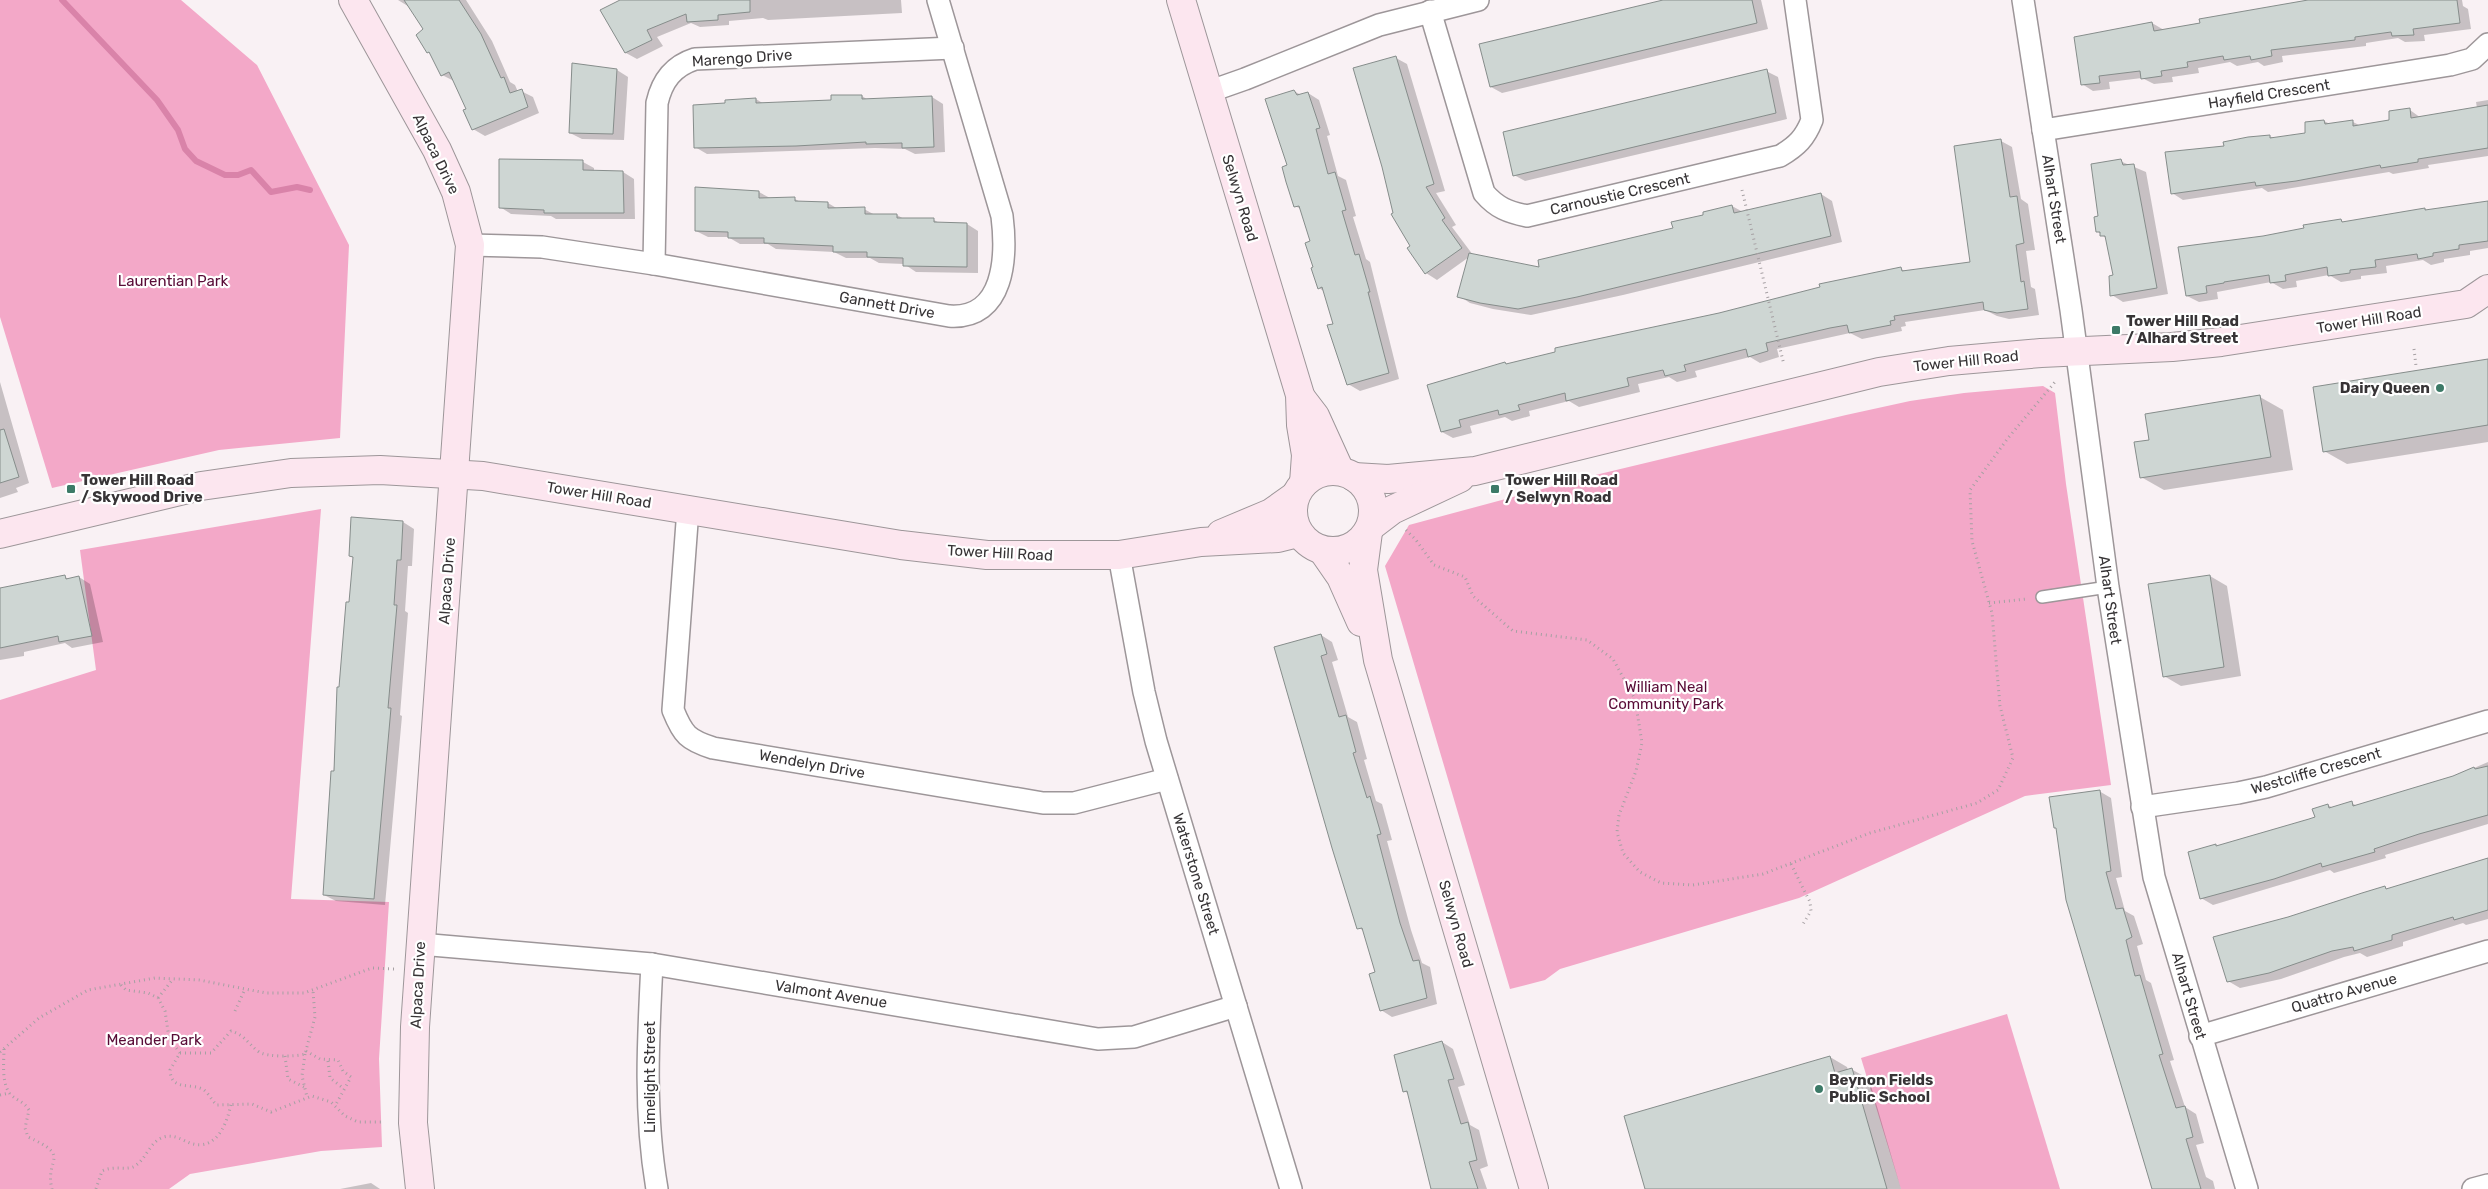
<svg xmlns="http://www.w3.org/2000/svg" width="2488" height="1189" viewBox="0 0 2488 1189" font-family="Rubik,sans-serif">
	<rect width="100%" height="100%" fill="#f9f1f4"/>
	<g fill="#f3a8c8">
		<path d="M0 0H181L257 65 349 245 340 438 219 450 52 488 0 317Z"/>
		<path d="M2043 386 2055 393 2066 484 2111 785 2025 796 1799 898 1560 969 1545 980 1510 989 1385 566 1409 525 1587 477 1846 415 1910 401 1964 393Z"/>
		<path d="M321 509 291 899 389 902 379 1059 382 1147 321 1151 190 1174 169 1189H0V700L96 670 80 550Z"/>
		<path d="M2007 1014 2060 1189H1901L1861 1058Z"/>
	</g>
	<g fill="#0003">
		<path d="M398 0H466L492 41 510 82 515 85 518 92 521 91 533 97 539 113 485 136 473 129 468 110 454 81 442 75 431 54 428 52 424 30 411 8Z"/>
		<path d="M622 0H901L902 13 768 20 763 18 729 21V25L700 27 691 23 657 37 663 46 637 59 626 53Z"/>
		<path d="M1671 0H1761L1768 29 1502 93 1491 87Z"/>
		<path d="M2315 0H2462L2463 6 2468 9 2471 29 2424 35 2425 41 2405 42 2398 38 2366 43V46L2282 56 2283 62 2264 66 2258 62 2237 66 2230 62 2198 68 2199 73 2172 77 2173 82 2154 84 2142 78 2109 82 2110 89 2093 91 2082 84 2152 23 2164 30Z"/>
		<path d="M1396 58 1407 64 1445 191 1436 193 1456 225 1452 227 1473 255 1541 269 1674 229 1732 206 1743 212 1821 194 1832 201 1842 242 1623 295 1531 315 1493 309 1470 303 1459 296 1469 257 1437 280 1426 273 1395 213Z"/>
		<path d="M617 70 628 77 624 140 582 139 570 133Z"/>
		<path d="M1766 71 1778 77 1787 119 1525 181 1514 175Z"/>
		<path d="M1294 91 1301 95 1308 93 1319 100 1330 135 1327 136 1338 176 1346 180 1356 216 1353 217 1366 259 1370 262 1399 379 1360 391 1348 384 1325 292 1319 288 1311 242 1301 209 1295 206 1288 166Z"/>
		<path d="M862 96 868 100 932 97 943 104 945 152 915 154 905 149 875 148 707 154 695 147 726 105 756 99 764 104 832 102V97Z"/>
		<path d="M2488 100V156L2428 165 2429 168 2393 174 2389 172 2268 192 2262 188 2183 200 2172 193 2225 147 2269 136 2274 138 2306 134 2324 121 2330 124 2353 122 2361 126 2391 121 2410 110 2421 118 2477 108 2476 102Z"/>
		<path d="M2001 141 2012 147 2021 199 2028 204 2035 250 2026 251 2031 287 2035 289 2039 315 2009 319 1997 316 1985 310 1905 322 1906 326 1901 327 1902 331 1862 339 1850 333 1777 349 1779 357 1760 363 1750 357 1695 371 1697 377 1677 382 1669 377 1638 384 1640 392 1579 407 1569 401 1529 411 1530 416 1512 421 1505 417 1470 426 1472 433 1453 438 1442 432 1508 365 1901 269 1907 272 1971 263Z"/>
		<path d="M2120 161 2146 172 2168 294 2123 302 2112 295 2115 276 2107 239 2097 231 2099 217Z"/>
		<path d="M583 162 594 168V171L623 172 634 179 635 219H556L551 216 511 214 500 207Z"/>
		<path d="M759 192 770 198 795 199 802 203H828L838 209H864L875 215H897L904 219 934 220 941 224H967L978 231V273L916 272 904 264 879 263 870 258H846L834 252 776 249 768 244H740L728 237H708L696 231Z"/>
		<path d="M2488 202V248L2470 251V255L2444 259V262L2431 265 2423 260 2386 266 2387 273 2361 276V279L2341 282 2329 275 2296 281 2297 287 2283 289 2271 282 2217 292 2218 299 2199 302 2187 296 2264 237 2341 221 2345 223 2425 209 2428 211Z"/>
		<path d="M2488 360V442L2347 464 2324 451Z"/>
		<path d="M0 382 29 483 16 488 18 492 0 498Z"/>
		<path d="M2260 397 2283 410 2293 470 2164 490 2141 477 2150 441Z"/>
		<path d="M403 522 414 529 412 566H408L405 611 408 613 400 715 402 716 385 905 336 901 324 895 340 688 354 558 351 556Z"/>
		<path d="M2210 576 2227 586 2241 676 2181 686 2164 676Z"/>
		<path d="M65 577 70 580 79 577 90 584 103 642 72 648 65 643 24 652V656L0 660V590Z"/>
		<path d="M1321 635 1332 642 1338 660 1332 662 1348 717 1357 722 1367 759 1364 760 1376 801 1382 804 1392 840 1387 841 1411 930 1422 963 1430 967 1437 1004 1392 1017 1381 1010 1377 973 1364 931 1359 928 1276 648Z"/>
		<path d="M2488 762V824L2385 855 2386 858 2334 873 2330 870 2213 905 2201 898 2215 845 2219 847 2316 818 2328 805 2333 808 2352 803 2357 806 2453 777Z"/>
		<path d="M2099 791 2111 798 2122 877 2116 878 2125 911 2134 916 2143 944 2137 946 2146 980 2151 983 2174 1060 2170 1061 2185 1107 2196 1114 2204 1143 2196 1145 2206 1177 2213 1181 2215 1189H2154L2067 900Z"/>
		<path d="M2488 858V919L2466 925 2463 923 2403 942V946L2367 957 2360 953 2344 957 2281 979 2240 988 2228 981 2334 904V902L2385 888 2389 890Z"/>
		<path d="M1442 1042 1453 1049 1465 1085 1458 1087 1470 1125 1479 1130 1488 1166 1480 1169 1487 1189H1433L1409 1094 1404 1091Z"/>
		<path d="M1830 1057 1847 1067 1848 1070 1851 1069 1869 1079 1901 1189H1646Z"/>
		<path d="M371 1183 380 1189H340Z"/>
	</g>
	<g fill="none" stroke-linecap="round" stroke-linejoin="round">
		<path stroke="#d983a9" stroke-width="6" d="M62 0 157 100 178 130 185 149 196 161 225 175H238L251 170 271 192 297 187 310 190"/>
	</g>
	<g fill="#ced6d3" stroke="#868d8b">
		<path d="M404 0H459L481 34 501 78 504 77 510 93 522 89 528 107 472 130 463 110 466 109 449 72 441 76 429 52 427 53 416 35 423 29Z"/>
		<path d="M620 0H750V12L718 15V20L687 22 686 14 647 30 652 40 625 53 600 10Z"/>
		<path d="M1663 0H1752L1757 23 1490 87 1479 44Z"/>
		<path d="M2308 0H2457L2460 23 2413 29 2414 35 2392 36 2391 32 2355 37V40L2271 50 2272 56 2251 60 2250 56 2224 60 2223 56 2187 62 2188 67 2161 71 2162 76 2141 79 2140 71 2099 76 2100 83 2081 85 2074 37 2152 22 2154 31 2200 23 2199 19Z"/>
		<path d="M1396 56 1434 184 1426 187 1445 218 1442 220 1462 248 1425 274 1407 248 1410 246 1391 214 1393 213 1382 167 1353 68Z"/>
		<path d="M572 63 617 69 613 134 569 133Z"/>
		<path d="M1767 69 1776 113 1513 176 1503 132Z"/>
		<path d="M1294 90 1297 95 1308 92 1320 128 1316 129 1328 174 1335 172 1346 210 1342 211 1355 255 1359 254 1370 292H1368L1389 373 1347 385 1327 325 1333 324 1322 287 1318 289 1311 268 1313 267 1305 243 1310 241 1299 206 1294 207 1286 182 1282 167 1287 165 1265 99Z"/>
		<path d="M831 95H862V99L932 96 934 147 902 148V143L866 144V142L796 146 694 148 693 105 725 103V100L756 98V103L831 100Z"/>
		<path d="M2488 105V148L2418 159V162L2381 168 2380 165 2296 181 2256 186 2255 182 2171 194 2165 152 2224 146 2223 142 2248 137 2270 135V138L2305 133V122L2324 120 2325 124 2353 120V126L2389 120V111L2410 108 2411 118Z"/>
		<path d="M2001 139 2010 197 2017 196 2020 217 2024 243 2016 245 2021 282 2024 281 2028 309 1997 313 1984 310 1983 302 1894 316 1895 320 1890 321 1891 325 1849 333 1847 325 1830 328 1766 343 1768 351 1748 357 1746 349 1684 365 1686 371 1665 376 1663 370 1627 378 1629 386 1566 401 1565 393 1518 405 1520 410 1499 415 1498 410 1459 420 1461 427 1441 432 1427 385 1505 362 1506 364 1555 352V348L1719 313 1820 287 1819 284 1901 267 1902 271 1970 262 1954 146Z"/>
		<path d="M499 159 583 160V170L623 171 624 213H544V210L499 208Z"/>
		<path d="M2121 159 2123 165 2134 164 2157 288 2110 296 2109 276 2113 275 2105 236H2100V232H2096L2094 217 2098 216 2091 164Z"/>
		<path d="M695 187 759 191V198L795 197V201L828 202V208L865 207V214H897V218H934V222L967 223V267L903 266V258L867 257V252H833V246L764 243V238H728V232L695 231Z"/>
		<path d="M1821 193 1831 236 1577 297 1518 309 1480 303 1457 297 1469 253 1539 267 1538 260 1673 228 1671 222 1703 215V212L1732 205 1734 213Z"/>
		<path d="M2488 201V241L2459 245V249L2433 253V256L2418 259 2417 254 2375 260 2376 267 2350 270V273L2328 276 2327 267 2285 275 2286 281 2270 283 2269 275 2224 282V283L2206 286 2207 293 2186 296 2178 247 2263 236 2304 228 2303 225 2341 219 2342 222 2425 208V210Z"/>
		<path d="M2488 359V425L2323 452 2313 387Z"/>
		<path d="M2260 395 2271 457 2140 478 2134 442 2149 440 2145 414Z"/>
		<path d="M4 429 19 477 0 483V430Z"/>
		<path d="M351 517 403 521 401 560H397L394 605H397L388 708H391L374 899 323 895 331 771H334L337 687H339L346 602H349L353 557 349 556Z"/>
		<path d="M65 575 66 579 79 576 92 636 59 642 58 636 0 648V588Z"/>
		<path d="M2210 575 2224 667 2163 677 2148 584Z"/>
		<path d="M1321 634 1327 654 1321 656 1339 717 1346 715 1356 752 1353 753 1367 798 1370 796 1381 834 1377 835 1400 923 1413 961 1419 960 1427 998 1380 1011 1369 974 1375 972 1362 928 1357 929 1332 848 1274 647Z"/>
		<path d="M2488 766V815L2419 834 2374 849 2375 852 2322 867 2321 863 2274 879 2200 899 2188 852 2216 844V846L2309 819 2315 817 2312 809 2328 804 2329 808 2352 801 2353 806 2453 776 2474 767 2475 769Z"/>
		<path d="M2100 790 2111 871 2106 872 2116 909 2123 908 2132 937 2126 940 2135 976 2140 975 2163 1054 2159 1055 2176 1108 2185 1106 2193 1137 2186 1139 2201 1189H2152L2066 900 2056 828H2054L2049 797Z"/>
		<path d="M2488 858V910L2454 920 2453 917 2392 935V940L2354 951 2353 947 2332 951 2269 973 2227 982 2213 937 2288 917 2362 893 2385 886 2386 889Z"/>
		<path d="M1442 1041 1454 1079 1448 1080 1461 1124 1468 1122 1477 1160 1469 1162 1478 1189H1431L1407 1091 1403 1092 1394 1055Z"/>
		<path d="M1830 1056 1835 1073 1852 1068 1887 1189H1645L1624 1116Z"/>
	</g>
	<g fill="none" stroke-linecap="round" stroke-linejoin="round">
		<g stroke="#9d9699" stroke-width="14">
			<path id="lane" d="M2042 597 2108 587"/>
		</g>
		<g stroke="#9d9699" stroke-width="24">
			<g id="street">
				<path d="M2023 0 2071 310 2108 587 2154 877 2247 1189"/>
				<path d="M1430 11 1484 193C1497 208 1508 212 1527 216L1780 156C1797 146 1805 138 1812 120L1795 0"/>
				<path d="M1208 92 1245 79 1379 25 1478 0"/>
				<path d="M2043 130 2450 65 2472 59 2488 44"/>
				<path d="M470 245 542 247 654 264 949 316C1005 320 1007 256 1002 216L938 0"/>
				<path d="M654 264 657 103C662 81 673 66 695 59L953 48"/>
				<path d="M688 509 673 710C683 735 688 740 713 748L1043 803H1074L1167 779"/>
				<path d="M1119 555 1144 692 1156 741 1291 1189"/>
				<path d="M2142 807 2238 793 2266 787 2488 721"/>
				<path d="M420 944 652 964 1098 1039 1134 1037 1236 1006"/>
				<path d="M652 964C648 1040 644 1114 657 1189"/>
				<path d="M2200 1036 2488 951"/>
				<path d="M2473 1189 2488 1185"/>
			</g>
		</g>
		<g stroke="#9d9699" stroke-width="30">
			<g id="secondary">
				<path d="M353 0 437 150 456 192 470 245 415 1027 413 1123 420 1189"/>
				<path d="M1181 0 1300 395 1301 425 1306 455 1304 483"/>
				<path d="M1302 399 1315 416 1340 471"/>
				<circle cx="1333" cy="511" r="40"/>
				<path d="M1354 477 1388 479 1475 471 1879 372 1949 361 2041 353 2172 347 2221 342 2466 304 2488 289"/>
				<path d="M1371 526 1392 510 1460 478"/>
				<path d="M1368 532 1363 570 1378 660 1534 1189"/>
				<path d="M0 534 201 486 291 473 380 470 483 476 901 545 987 555H1119L1201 542 1278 538 1298 533"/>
				<path d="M1221 534 1271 513 1295 496"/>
				<path d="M1323 551 1341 577 1361 622"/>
			</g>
		</g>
		<g stroke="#a6a0a3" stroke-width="3" stroke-dasharray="1 4" stroke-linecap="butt">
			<path d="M1742 190 1784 365"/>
			<path d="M2414 349 2416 366"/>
			<path d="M1406 530 1416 540 1434 565 1465 577 1473 596 1513 631 1587 640 1613 659 1635 699 1642 743 1636 771 1619 815 1617 832 1623 853 1640 872 1661 883 1693 885 1763 874 1870 833 1977 803 1998 790 2013 758 2000 706 1992 613 1972 541 1970 490 2008 438 2055 382"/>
			<path d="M1989 603 2027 599"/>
			<path d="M1791 864 1810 902 1811 911 1803 924"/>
			<path d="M121 985 126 990 148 993 158 998 165 1011 169 1038 180 1053 170 1070C171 1092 192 1082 204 1090 209 1094 212 1101 217 1105L252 1104 271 1112 312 1096 331 1102 345 1116 358 1122H381"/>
			<path d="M158 998 173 979"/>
			<path d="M235 1011 245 989"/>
			<path d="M4 1049C4 1063 1 1084 11 1095 18 1101 24 1102 29 1110L25 1128 28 1137C73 1157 44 1158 52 1189"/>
			<path d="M306 1051 320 1059 338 1060 343 1071 351 1077 335 1106"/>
			<path d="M0 1052 39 1018 88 990 155 978 199 980 266 993H304L372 968 395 969"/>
			<path d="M180 1053H211L231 1031C245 1035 248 1044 259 1052 267 1057 295 1057 305 1054L315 1017 313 991"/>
			<path d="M305 1054 302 1076 307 1097"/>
			<path d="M285 1056 288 1079 304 1087"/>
			<path d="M328 1061 330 1078 343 1088"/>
			<path d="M0 1095 10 1093"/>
			<path d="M96 1189 102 1171C114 1165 127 1171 135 1166 147 1158 150 1141 164 1137 174 1134 182 1140 190 1143 216 1152 227 1124 231 1104"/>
		</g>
		<use href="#lane" stroke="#fff" stroke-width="11"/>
		<use href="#street" stroke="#fff" stroke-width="21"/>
		<use href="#secondary" stroke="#fce6ef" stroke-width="28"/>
	</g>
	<g fill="#3c7a67" stroke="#fff" stroke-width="2">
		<rect x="2111" y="325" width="10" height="10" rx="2.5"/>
		<circle cx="2440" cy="388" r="5"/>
		<rect x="66" y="484" width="10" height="10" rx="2.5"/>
		<rect x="1490" y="484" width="10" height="10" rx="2.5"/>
		<circle cx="1819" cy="1089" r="5"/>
	</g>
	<g text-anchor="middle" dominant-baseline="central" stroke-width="4.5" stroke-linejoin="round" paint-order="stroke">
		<g font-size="15" fill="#373436" stroke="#fff">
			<text transform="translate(742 58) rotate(-4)">Marengo Drive</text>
			<text transform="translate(2269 94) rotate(-9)">Hayfield Crescent</text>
			<text transform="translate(436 154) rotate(64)">Alpaca Drive</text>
			<text transform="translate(1620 194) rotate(-13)">Carnoustie Crescent</text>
			<text transform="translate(1240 198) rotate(73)">Selwyn Road</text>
			<text transform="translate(2054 199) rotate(81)">Alhart Street</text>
			<text transform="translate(887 305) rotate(10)">Gannett Drive</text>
			<text transform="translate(2369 320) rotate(-9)">Tower Hill Road</text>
			<text transform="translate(1966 361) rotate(-6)">Tower Hill Road</text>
			<text transform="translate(599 495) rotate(9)">Tower Hill Road</text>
			<text transform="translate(1000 553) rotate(3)">Tower Hill Road</text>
			<text transform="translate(447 581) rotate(-86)">Alpaca Drive</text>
			<text transform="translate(2110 600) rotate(82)">Alhart Street</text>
			<text transform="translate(812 764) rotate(10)">Wendelyn Drive</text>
			<text transform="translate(2316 771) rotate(-16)">Westcliffe Crescent</text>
			<text transform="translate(1196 874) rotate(73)">Waterstone Street</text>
			<text transform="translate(1456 924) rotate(74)">Selwyn Road</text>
			<text transform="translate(418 985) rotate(-87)">Alpaca Drive</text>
			<text transform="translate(2344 993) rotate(-16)">Quattro Avenue</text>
			<text transform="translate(831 994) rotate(9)">Valmont Avenue</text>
			<text transform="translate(2189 996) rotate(74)">Alhart Street</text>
			<text transform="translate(650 1077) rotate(-90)">Limelight Street</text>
		</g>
		<g font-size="15" fill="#590c37" stroke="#fff">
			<text x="173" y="281">Laurentian Park</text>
			<text x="1666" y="687">William Neal<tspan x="1666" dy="17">Community Park</tspan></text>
			<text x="154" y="1040">Meander Park</text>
		</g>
		<g font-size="15" font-weight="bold" fill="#373436" stroke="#fff" text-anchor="start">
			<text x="2126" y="321">Tower Hill Road<tspan x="2126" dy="17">/ Alhard Street</tspan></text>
			<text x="2430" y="388" text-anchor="end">Dairy Queen</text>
			<text x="81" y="480">Tower Hill Road<tspan x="81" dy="17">/ Skywood Drive</tspan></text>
			<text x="1505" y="480">Tower Hill Road<tspan x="1505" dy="17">/ Selwyn Road</tspan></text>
			<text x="1829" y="1080">Beynon Fields<tspan x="1829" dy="17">Public School</tspan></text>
		</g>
	</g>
</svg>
